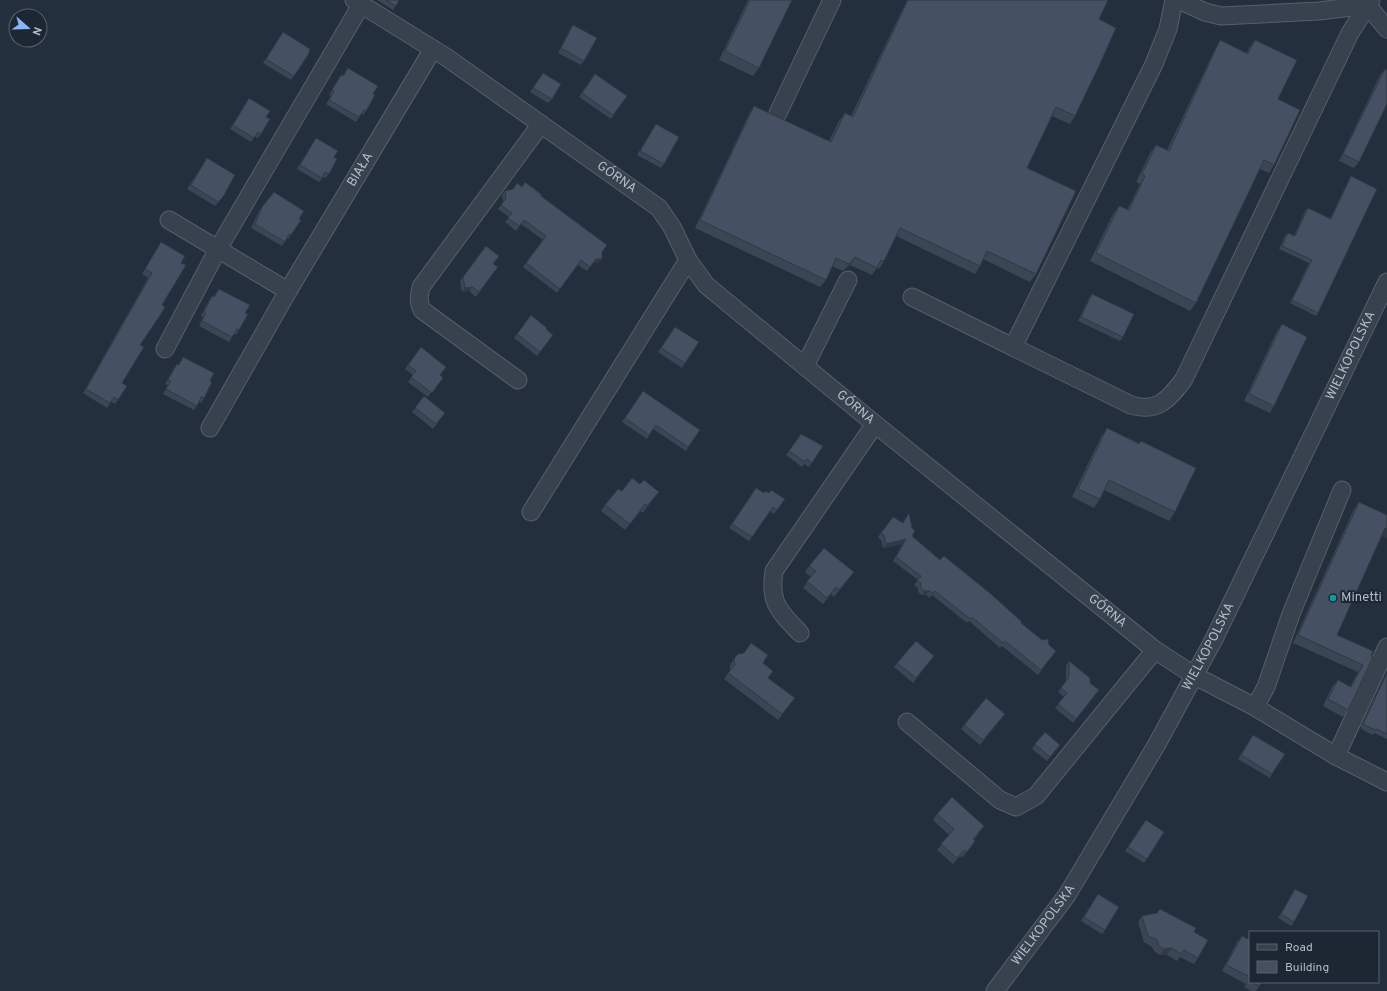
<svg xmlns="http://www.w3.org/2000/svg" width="1387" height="991" viewBox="0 0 1387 991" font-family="Overpass,sans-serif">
	<rect width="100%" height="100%" fill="#242f3e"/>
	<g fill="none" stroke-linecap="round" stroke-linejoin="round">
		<g stroke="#565f6c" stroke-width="19">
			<g id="minor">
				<path id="s1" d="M354 0 446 57 659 208 672 227 688 260 706 285 875 424 1155 650 1195 676 1255 707 1336 756 1387 782"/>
				<path d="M1174 0 1168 29 1154 64 1013 347 1131 405C1158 413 1169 399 1184 379L1350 33 1371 0"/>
				<path d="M1179 0 1205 12 1221 16 1319 11 1368 5"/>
				<path d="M1363 0 1387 29"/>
				<path d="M778 113 832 0"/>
				<path d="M169 220 288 291"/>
				<path d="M912 297 1013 347"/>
				<path d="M165 349 218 249 361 5"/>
				<path d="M805 366 848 280"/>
				<path d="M518 380 422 310C418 301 419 296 421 287L541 124"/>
				<path id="s2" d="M210 428 288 291 433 49"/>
				<path d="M531 512 688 260"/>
				<path d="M800 633C779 611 769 603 774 571L875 424"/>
				<path d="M1255 707 1266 687 1291 614 1342 490"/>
				<path d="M907 722 1000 800 1016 807 1036 796 1155 650"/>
				<path d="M1336 756 1387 647"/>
				<path id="s3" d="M995 991 1067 895 1157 744 1214 639 1387 282"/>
			</g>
		</g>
		<use href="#minor" stroke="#38414e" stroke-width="17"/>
	</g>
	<g fill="#3b4654">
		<path d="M377 0H399L393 10Z"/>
		<path d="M748 0H792L759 68 753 76 719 60Z"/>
		<path d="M907 0H1108L1099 19 1075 116 1070 124 1052 116 1027 168 1036 274 1030 282 983 259 980 266 975 274 896 236 884 261 879 269 877 268 872 275 850 265 843 271 832 266 826 280 820 287 695 228 749 114 754 106 829 141 839 121 845 113 851 116Z"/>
		<path d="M573 25 584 61 581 65 558 53 570 29Z"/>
		<path d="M283 32 308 55 291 80 263 63Z"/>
		<path d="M1220 40 1247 53 1249 48 1255 40 1278 99 1274 165 1269 173 1260 169 1196 303 1190 311 1090 261 1113 214 1119 206 1127 210 1140 184 1136 182 1150 153 1156 145 1167 150 1215 49Z"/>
		<path d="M1385 69 1359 162 1354 168 1339 161 1380 75Z"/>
		<path d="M595 74 627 96 611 119 579 97Z"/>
		<path d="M341 75 373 94 366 111 363 115 361 114 356 122 326 104 331 96 329 95Z"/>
		<path d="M540 77 552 99 548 103 530 92Z"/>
		<path d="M249 98 266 117 261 134 258 138 255 136 251 142 230 129Z"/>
		<path d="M656 124 664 164 661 168 637 155Z"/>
		<path d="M316 138 334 157 329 174 325 178 323 177 319 182 297 169Z"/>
		<path d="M207 158 220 201 215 206 187 189Z"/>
		<path d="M1351 176 1318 313 1316 316 1290 303 1309 263 1279 249 1285 236 1288 233 1294 236 1305 211 1308 208 1330 219 1349 179Z"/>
		<path d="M522 187 541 196 602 252 599 263H593L587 271 578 265 557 293 523 267 543 240 521 224 516 231 505 222 509 217 498 209 503 202 502 195 505 191Z"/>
		<path d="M262 207 299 219 291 235 288 239 287 238 282 246 251 228 259 211Z"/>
		<path d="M161 242 181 263 162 305 140 345 122 383 118 400 115 404 111 402 107 408 83 393 148 278 142 274Z"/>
		<path d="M486 246 494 264 498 267 476 297 469 291 462 292 460 281Z"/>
		<path d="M219 289 245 313 239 330 236 335 234 334 229 342 199 326 203 317 201 316 209 300 212 296 214 297Z"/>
		<path d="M1092 294 1123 337 1120 341 1078 321 1089 298Z"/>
		<path d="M531 315 546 329 553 335 537 356 514 338Z"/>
		<path d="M1282 324 1274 406 1270 413 1244 401 1277 331Z"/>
		<path d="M675 327 699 342 682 368 658 352Z"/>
		<path d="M421 347 440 375 443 378 428 397 408 382 413 375 405 369Z"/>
		<path d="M183 357 210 381 204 398 201 403 199 402 194 410 163 394 168 385 165 384 174 368 177 364 178 365Z"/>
		<path d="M643 391 700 430 686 451 653 429 647 439 622 422Z"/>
		<path d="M424 396 445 413 433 429 412 412Z"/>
		<path d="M1107 428 1139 443 1141 441 1175 512 1169 521 1104 490 1100 499 1094 508 1072 497 1101 437Z"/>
		<path d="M801 434 823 446 809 467 804 464 802 467 786 455Z"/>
		<path d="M756 488 764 493H769L785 499 774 514 770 511 749 541 729 528Z"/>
		<path d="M622 491 654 498 643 513 641 511 625 530 601 511 605 505Z"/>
		<path d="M1359 502 1387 515V538L1382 536 1337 635 1373 651 1348 710 1343 717 1323 706 1332 687 1338 680 1350 687 1358 672 1293 643 1354 509Z"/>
		<path d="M893 517 912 536 940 560 1049 645 1053 655 1038 675 1002 646 1000 648 969 621 967 623 932 595 930 598 926 595H922L918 592V588L914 585 918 580 893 561 903 544 883 548 881 540 878 537Z"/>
		<path d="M809 566 849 579 834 597 831 594 823 604 803 588 811 577 805 572Z"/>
		<path d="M934 656 913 683 894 667 897 663Z"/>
		<path d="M734 659 763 663 768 678 795 698 778 720 724 679 730 671V665Z"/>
		<path d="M1069 661 1090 683 1099 690 1073 723 1055 708 1064 697 1058 692 1066 681V666Z"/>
		<path d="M1387 672V739L1374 733 1373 735 1361 729V726Z"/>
		<path d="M1002 718 980 745 961 729 964 725Z"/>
		<path d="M1253 735 1272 774 1270 778 1238 759Z"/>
		<path d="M1035 744 1060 745 1047 761 1032 749Z"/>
		<path d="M937 814 984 826 974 840 975 841 962 858 960 856 953 864 937 850 949 835 933 820Z"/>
		<path d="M1146 820 1147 859 1144 863 1125 851Z"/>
		<path d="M1295 889 1294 922 1291 926 1278 918Z"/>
		<path d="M1095 899 1105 930 1102 934 1081 921Z"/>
		<path d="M1160 909 1194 932 1198 958 1194 964 1180 957 1177 961 1167 955H1160L1155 952 1152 947 1144 942 1138 922 1142 916 1157 914Z"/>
		<path d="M1242 936 1250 940V982H1262L1256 991H1251L1244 987 1246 984 1222 971 1237 942Z"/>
	</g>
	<g fill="#303945">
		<path d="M855 257 850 265 843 271Z"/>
		<path d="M596 259H602L599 263H593L587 271Z"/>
		<path d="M472 287 469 291 462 292 465 288Z"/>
		<path d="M659 492 654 498 643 513 647 506Z"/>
		<path d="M645 504 641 511 625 530 630 524Z"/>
		<path d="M1385 528 1387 529V538L1380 535Z"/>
		<path d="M906 539 903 544 883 548 886 544Z"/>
		<path d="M854 572 849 579 834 597 839 590Z"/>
		<path d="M925 591H929L926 595H922Z"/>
		<path d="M1171 948 1167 955H1160L1164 949Z"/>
	</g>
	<g fill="#455162" stroke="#303945">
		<path d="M386 0H399L396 6Z"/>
		<path d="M750 0H792L759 68 725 51Z"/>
		<path d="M908 0H1108L1099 19 1116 28 1099 66 1075 116 1056 107 1027 168 1076 191 1036 274 987 251 980 266 900 228 884 261 881 260 877 268 855 257 849 264 836 258 826 280 700 220 754 106 831 142 845 113 853 117Z"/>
		<path d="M573 25 597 38 584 61 561 48Z"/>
		<path d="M283 32 310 49 308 55 294 76 266 59Z"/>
		<path d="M1220 40 1248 54 1255 40 1297 60 1278 99 1300 110 1274 165 1264 160 1196 303 1096 253 1119 206 1129 210 1145 176 1142 174 1156 145 1169 151Z"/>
		<path d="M348 68 378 86 373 94 375 95 366 111 364 110 359 117 329 100 334 91 332 90 341 75 343 76Z"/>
		<path d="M1385 69 1387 70V104L1359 162 1343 154Z"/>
		<path d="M543 73 561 84 552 99 533 88Z"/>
		<path d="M595 74 627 96 613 115 582 93Z"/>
		<path d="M249 98 270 111 266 117 270 119 261 134 258 132 254 138 233 125Z"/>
		<path d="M656 124 679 137 664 164 640 151Z"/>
		<path d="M316 138 338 151 334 157 337 159 329 174 325 172 322 178 300 165Z"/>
		<path d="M207 158 235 175 223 197 218 202 191 185Z"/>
		<path d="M1351 176 1377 189 1318 313 1292 300 1312 260 1282 246 1288 233 1295 236 1308 208 1331 219Z"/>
		<path d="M525 182 542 195 541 196 607 245 602 252V259H596L590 267 581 260 560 289 526 263 546 236 524 220 519 226 508 218 512 213 501 205 506 198 505 191 513 189 517 183 522 187Z"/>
		<path d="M274 192 304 211 299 219 301 220 291 235 289 234 285 242 255 224 262 207Z"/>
		<path d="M161 242 185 256 181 263 186 265 162 305 165 307 161 314 140 345 144 347 122 383 127 386 118 400 114 397 110 403 86 389 152 273 145 269Z"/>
		<path d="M486 246 499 256 493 264 498 267 479 292 472 287 465 288 463 277Z"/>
		<path d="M219 289 250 305 245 313 248 314 239 330 237 329 232 337 202 321 206 313 204 312 212 296 214 297Z"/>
		<path d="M1092 294 1134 314 1123 337 1081 317Z"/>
		<path d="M531 315 547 328 546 329 553 335 540 352 517 334Z"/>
		<path d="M1282 324 1307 337 1274 406 1249 394Z"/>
		<path d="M675 327 699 342 685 363 661 348Z"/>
		<path d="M421 347 446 367 440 375 443 378 432 393 411 377 416 371 408 365Z"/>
		<path d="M183 357 214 373 210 381 212 382 204 398 201 397 197 406 166 389 171 381 168 380 177 364 179 365Z"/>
		<path d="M643 391 700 430 688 447 656 425 649 435 625 418Z"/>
		<path d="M424 396 445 413 436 424 415 408Z"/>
		<path d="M1107 428 1139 444 1141 441 1196 468 1175 512 1109 480 1100 499 1078 489Z"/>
		<path d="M801 434 823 446 812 463 807 459 805 462 789 451Z"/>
		<path d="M632 478 640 484 644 480 659 492 647 506 645 504 630 524 605 505 618 489 622 491Z"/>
		<path d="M756 488 764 493 766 491 769 493 771 490 785 499 777 510 773 507 752 537 732 524Z"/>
		<path d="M1359 502 1387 515V529L1385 528 1337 635 1373 651 1371 656 1373 657 1348 710 1328 699 1338 680 1351 687 1363 665 1298 635Z"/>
		<path d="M909 513 912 528 915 531 912 536 940 560 944 556 991 594 1022 622 1021 623 1042 640 1048 639 1049 645 1056 651 1041 670 1005 641 1003 643 972 617 970 619 935 591 933 593 929 591H925L921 588V583L917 581 921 576 896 557 906 539 886 544 884 535 881 533 893 517 903 523Z"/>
		<path d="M824 548 854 572 839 590 836 587 827 598 807 581 816 571 809 566Z"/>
		<path d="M916 641 934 656 916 678 897 663Z"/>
		<path d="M751 643 768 655 763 663 773 671 768 678 795 698 782 714 728 673 735 665 734 659 738 654 744 653Z"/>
		<path d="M1069 661 1090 678V683L1099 690 1076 719 1058 704 1067 693 1061 688 1069 677Z"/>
		<path d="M1387 673V734L1377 729 1376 730 1364 725V722Z"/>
		<path d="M986 698 1005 714 983 740 964 725Z"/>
		<path d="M1045 732 1060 745 1050 757 1035 744Z"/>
		<path d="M1253 735 1285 754 1272 774 1241 755Z"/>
		<path d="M952 797 984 826 973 839 975 841 967 852 964 850 957 858 941 844 954 829 937 814Z"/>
		<path d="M1146 820 1164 832 1147 859 1128 847Z"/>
		<path d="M1295 889 1308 896 1294 922 1281 914Z"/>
		<path d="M1098 894 1119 907 1105 930 1084 917Z"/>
		<path d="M1160 909 1196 928 1194 932 1208 940 1198 958 1184 950 1182 954 1171 948 1164 949 1159 946 1157 940 1148 936 1142 916 1157 913Z"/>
		<path d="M1242 936 1250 940V977L1226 965Z"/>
		<path d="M1251 982H1262L1259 986Z"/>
	</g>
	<circle fill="#0f9aa8" stroke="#1d2633" stroke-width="1.5" cx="1333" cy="598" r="4"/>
	<g text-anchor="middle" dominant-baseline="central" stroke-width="4" stroke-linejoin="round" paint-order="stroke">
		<g font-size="13" fill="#b4bcc9" stroke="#1d2633">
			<text stroke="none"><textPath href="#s2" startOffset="299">BIAŁA</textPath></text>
			<text stroke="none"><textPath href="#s1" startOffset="317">GÓRNA</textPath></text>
			<text stroke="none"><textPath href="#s3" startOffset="730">WIELKOPOLSKA</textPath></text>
			<text stroke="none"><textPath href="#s1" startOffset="653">GÓRNA</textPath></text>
			<text stroke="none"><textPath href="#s1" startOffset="977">GÓRNA</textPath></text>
			<text stroke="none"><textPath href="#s3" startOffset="406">WIELKOPOLSKA</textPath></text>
			<text stroke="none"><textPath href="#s3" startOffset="82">WIELKOPOLSKA</textPath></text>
		</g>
		<g font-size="13" fill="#b4bcc9" stroke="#1d2633" text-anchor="start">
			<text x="1341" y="598">Minetti</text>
		</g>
	</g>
	<rect x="1249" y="931" width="130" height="52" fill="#1d2633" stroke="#59626f"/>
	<rect x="1257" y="944" width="20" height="6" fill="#38414e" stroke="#59626f"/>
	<text x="1285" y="951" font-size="12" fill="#b4bcc9">Road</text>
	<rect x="1257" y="961" width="20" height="12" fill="#455162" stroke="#59626f"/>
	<text x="1285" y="971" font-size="12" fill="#b4bcc9">Building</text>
	<g transform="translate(28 28) rotate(110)"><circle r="19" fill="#1d2633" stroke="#59626f"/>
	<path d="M0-3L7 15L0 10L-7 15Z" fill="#8ab4f8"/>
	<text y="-6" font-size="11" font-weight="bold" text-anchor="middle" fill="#b4bcc9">N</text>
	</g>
</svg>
